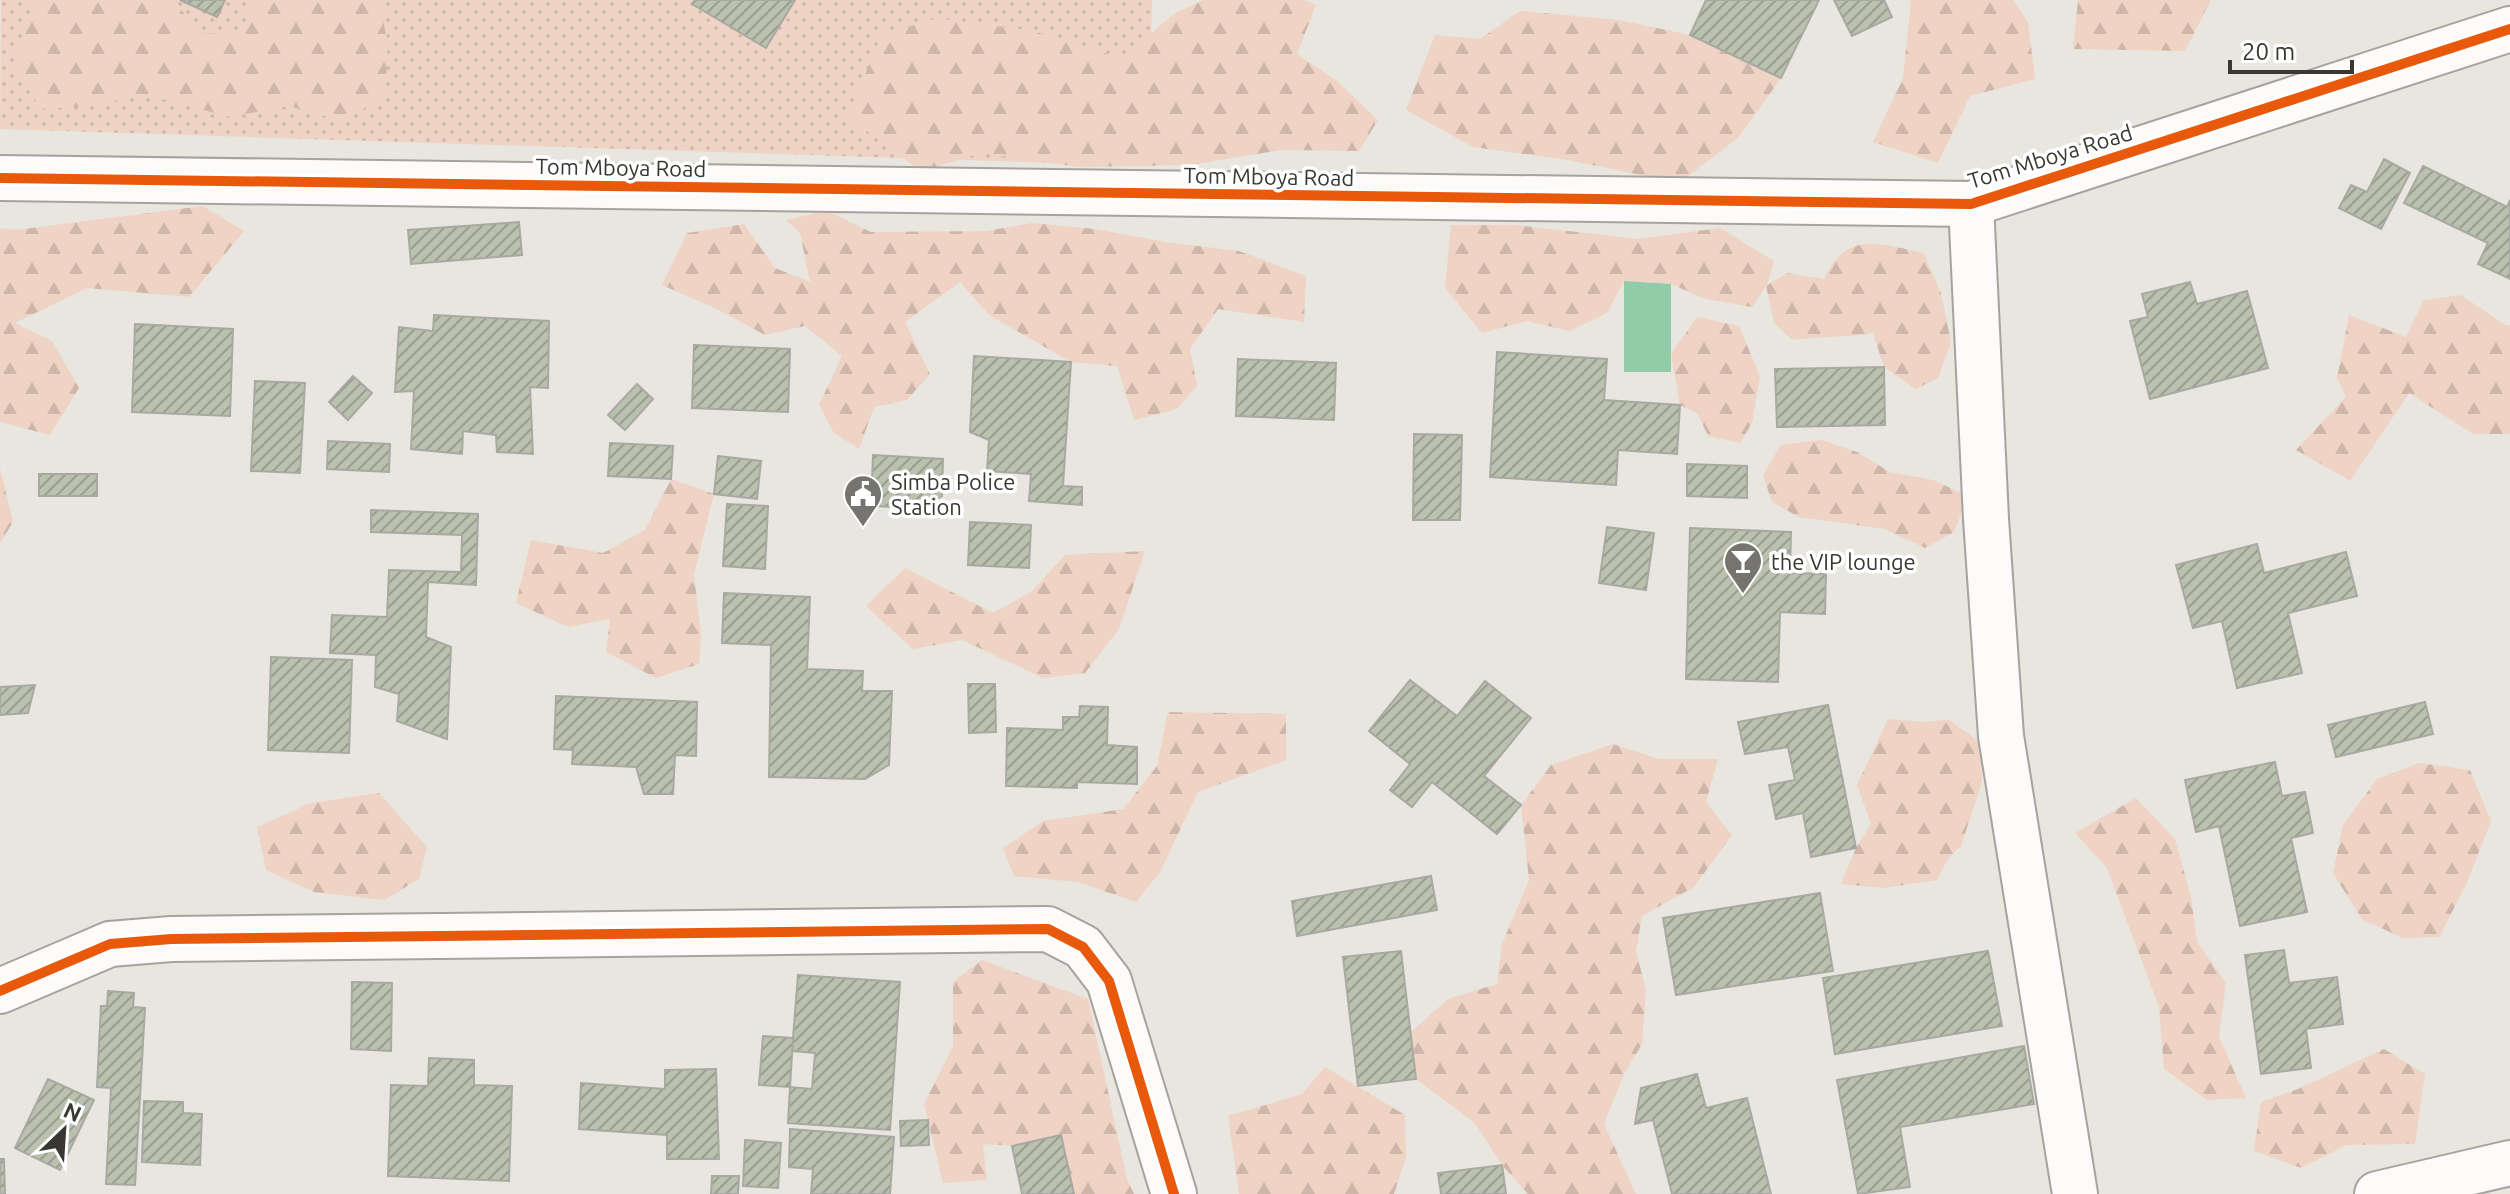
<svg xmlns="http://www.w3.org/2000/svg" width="2510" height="1194" viewBox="0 0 2510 1194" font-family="Ubuntu,sans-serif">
	<defs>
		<pattern id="grass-dots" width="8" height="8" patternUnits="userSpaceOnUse" patternTransform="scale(2)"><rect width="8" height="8" fill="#efd3c4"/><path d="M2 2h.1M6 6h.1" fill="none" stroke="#ceb6a9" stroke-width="1.8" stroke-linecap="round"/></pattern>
		<pattern id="forest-firs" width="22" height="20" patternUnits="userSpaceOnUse" patternTransform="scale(2)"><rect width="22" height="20" fill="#efd3c4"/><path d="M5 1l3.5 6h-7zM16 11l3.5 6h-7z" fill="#ceb6a9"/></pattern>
		<pattern id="building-hatch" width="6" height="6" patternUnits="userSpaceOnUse" patternTransform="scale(2)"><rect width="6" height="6" fill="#bbc1af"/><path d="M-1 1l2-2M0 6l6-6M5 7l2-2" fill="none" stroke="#999e8f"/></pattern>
	</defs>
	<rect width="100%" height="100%" fill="#e8e6de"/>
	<path fill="url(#grass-dots)" d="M1 0H1152L1149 166 0 129Z"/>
	<g fill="url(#forest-firs)">
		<path d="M32 0H173L202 34 242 32 255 0H379L388 44 385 95 344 121 288 106 230 117 143 94 94 106 41 109 13 65 34 5Z"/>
		<path d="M1203 0H1304L1316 5 1297 54 1337 81 1378 120 1359 151 1281 150 1190 165 1079 167 982 153 921 171 848 117 881 35 937 18 1033 31 1121 58 1174 14Z"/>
		<path d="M1911 0H2013L2028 22 2035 79 1970 96 1938 163 1873 142 1903 78Z"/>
		<path d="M2078 0H2211L2185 51 2073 49Z"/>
		<path d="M1520 11 1619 20 1690 35 1781 78 1738 138 1679 183 1568 160 1473 147 1406 110 1435 35 1480 39Z"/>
		<path d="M203 206 244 231 189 297 87 288 15 323 52 341 79 388 50 435 0 422V228L16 230Z"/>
		<path d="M827 211 871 232 986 231 1032 223 1095 229 1166 242 1239 251 1306 276 1304 322 1218 309 1190 349 1197 386 1177 409 1134 420 1117 366 1071 362 989 315 960 282 905 322 930 374 907 400 874 407 859 449 834 433 819 405 842 356 805 326 765 335 717 309 662 285 687 233 744 224 775 268 810 282 800 233 786 220Z"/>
		<path d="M1451 225H1515L1639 239 1720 228 1774 261 1767 285 1787 273 1824 279C1848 229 1879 244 1924 253L1941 293 1951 342 1938 378 1916 389 1884 367 1873 333C1846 338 1819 336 1792 340L1774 323 1766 286 1752 307 1705 299 1671 284 1624 281 1607 313 1570 331 1526 321 1482 333 1445 288Z"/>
		<path d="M2461 295 2507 326 2510 325V434H2473L2409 393 2350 481 2296 450 2346 397 2337 378 2349 315 2406 337 2424 300Z"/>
		<path d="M1697 317 1739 326 1760 376 1752 423 1740 443 1708 436 1698 414 1680 405 1671 354Z"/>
		<path d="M1822 440 1857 452 1890 472 1933 480 1968 496 1954 532 1925 548 1885 529 1799 517 1772 502 1763 475 1781 445Z"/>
		<path d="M0 468 13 522 0 543Z"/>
		<path d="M671 479 714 494 694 574 701 636 699 664 656 678 606 652 610 619 568 627 516 603 531 540 603 553 645 530Z"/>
		<path d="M1145 551 1119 629 1085 673 1043 678 962 640 913 649 866 606 905 568 993 613 1031 592 1065 555Z"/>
		<path d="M1168 712 1286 714V760L1198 792 1160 872 1136 902 1078 882 1014 876 1003 848 1043 821 1123 809 1157 766Z"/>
		<path d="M1888 719 1923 722 1949 720 1981 743 1982 782 1961 846 1948 859 1937 880 1883 888 1841 884 1856 848 1871 824 1857 785Z"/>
		<path d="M1613 744 1659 759H1718L1706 802 1732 835 1694 887 1642 916 1636 951 1646 990 1642 1044 1624 1074 1604 1124 1636 1194H1528L1502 1165 1475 1123 1416 1079 1410 1033 1448 999 1497 984 1502 944 1529 880 1521 805 1551 765Z"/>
		<path d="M2419 763 2470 770 2491 821 2466 885 2439 937 2403 938 2362 919 2333 873 2343 825 2377 779Z"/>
		<path d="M379 793 427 847 419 879 384 900 314 892 266 870 257 827 311 803Z"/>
		<path d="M2136 798 2175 839 2191 897 2197 942 2226 983 2219 1037 2246 1098 2207 1100 2164 1069 2159 1007 2107 868 2075 833Z"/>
		<path d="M982 960 1088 999 1127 1179 1134 1194H1075L1061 1136 1012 1146 983 1144 987 1180 943 1183 924 1104 953 1047V982Z"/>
		<path d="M2384 1049 2425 1074 2415 1144 2347 1145 2301 1168 2254 1151 2261 1102 2298 1089Z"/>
		<path d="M1325 1067 1405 1115 1406 1157 1394 1194H1239L1228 1116 1302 1094Z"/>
	</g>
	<path fill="#91cba7" d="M1624 281 1671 284V372H1624Z"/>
	<g fill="url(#building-hatch)" stroke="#a9a9a3" stroke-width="2">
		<path d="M180 0H225L217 17Z"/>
		<path d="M695 0H795L766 48 692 4Z"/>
		<path d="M1706 0H1819L1781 78 1690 35Z"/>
		<path d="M1834 0H1884L1892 17 1852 36Z"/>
		<path d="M2384 159 2410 173 2381 229 2339 208 2351 185 2367 192Z"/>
		<path d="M2423 166 2507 207 2510 200V279L2478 264 2488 243 2404 203Z"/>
		<path d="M519 222 522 255 411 264 408 230Z"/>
		<path d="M2190 282 2197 304 2247 291 2268 368 2150 399 2130 321 2148 317 2142 294Z"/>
		<path d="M434 315 549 321 548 388 530 387 533 454 497 452 496 435 463 431 462 454 411 449 414 391 395 392 399 327 433 331Z"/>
		<path d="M135 324 233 329 230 416 132 412Z"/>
		<path d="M694 345 790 349 788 412 692 408Z"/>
		<path d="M1497 352 1607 359 1604 400 1680 405 1677 454 1618 450 1616 485 1490 477Z"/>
		<path d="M974 356 1071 362 1063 486 1082 487V505L1029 501 1031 474 987 471 989 440 970 432Z"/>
		<path d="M1238 359 1336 363 1334 420 1236 416Z"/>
		<path d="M1884 367 1885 425 1777 427 1775 369Z"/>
		<path d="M353 376 372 393 348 420 329 402Z"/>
		<path d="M255 381 305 383 300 473 251 471Z"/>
		<path d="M637 384 653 399 625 430 608 415Z"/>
		<path d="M1414 434 1462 435 1460 520H1413Z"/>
		<path d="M328 441 390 444 389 472 327 469Z"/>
		<path d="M610 443 673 446 671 479 608 476Z"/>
		<path d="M873 455 943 459 942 496 922 508 871 506Z"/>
		<path d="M718 456 761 461 757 499 714 494Z"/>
		<path d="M1687 464 1747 466V498L1687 496Z"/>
		<rect x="39" y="474" width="58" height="22"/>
		<path d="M727 504 768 506 765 569 723 566Z"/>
		<path d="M371 510 478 514 476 585 428 582 426 637 451 647 447 739 397 721 399 694 375 687 376 655 330 653 332 615 387 617 389 570 461 572 462 535 371 532Z"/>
		<path d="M970 522 1031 525 1029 568 968 565Z"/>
		<path d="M1607 527 1654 533 1646 590 1599 583Z"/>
		<path d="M1690 528 1791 532 1790 573 1826 574 1825 614 1780 612 1778 682 1686 679Z"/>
		<path d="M2257 544 2264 573 2346 552 2357 596 2288 613 2302 673 2237 688 2222 621 2193 628 2176 565Z"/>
		<path d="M724 593 810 597 807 669 863 671 862 691H892L889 765 865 779 769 777 771 645 722 643Z"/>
		<path d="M271 657 352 660 349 753 268 750Z"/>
		<path d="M1410 680 1457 716 1485 681 1531 718 1484 776 1521 805 1497 834 1432 782 1412 807 1390 790 1410 764 1369 731Z"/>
		<path d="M968 684H995L996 732 969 733Z"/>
		<path d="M35 685 28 713 0 715V687Z"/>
		<path d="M556 696 697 702 696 756 675 755 673 794H644L636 767 572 764 573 750 554 749Z"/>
		<path d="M2425 702 2433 734 2336 757 2328 725Z"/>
		<path d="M1828 705 1856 848 1811 857 1803 813 1776 819 1769 785 1795 780 1788 747 1745 754 1738 722Z"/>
		<path d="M1080 706 1108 707 1107 745 1137 747V784L1077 782V788L1006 786 1007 728 1063 730V717H1079Z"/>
		<path d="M2275 762 2282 796 2305 792 2313 833 2291 838 2307 912 2240 926 2219 826 2196 832 2185 780Z"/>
		<path d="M1431 876 1437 910 1297 936 1292 901Z"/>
		<path d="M1820 893 1833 971 1676 995 1663 918Z"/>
		<path d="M2284 950 2289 983 2337 977 2343 1024 2306 1029 2311 1068 2261 1074 2245 955Z"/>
		<path d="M1401 951 1416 1079 1358 1086 1343 957Z"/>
		<path d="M1988 951 2002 1026 1835 1054 1823 978Z"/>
		<path d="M798 975 900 982 890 1130 788 1123 790 1087 812 1089 815 1053 792 1051Z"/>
		<path d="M352 982 392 983 391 1051 351 1049Z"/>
		<path d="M108 991 134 993 133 1007 145 1008 135 1185 106 1184 111 1088 97 1087 101 1006H107Z"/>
		<path d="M763 1036 793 1038 790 1087 759 1085Z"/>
		<path d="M2024 1046 2034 1104 1900 1127 1910 1187 1858 1194 1837 1080Z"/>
		<path d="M429 1058 474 1060V1085L512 1086 509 1181 388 1176 391 1085 428 1086Z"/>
		<path d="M716 1069 719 1159H667V1135L579 1129 581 1083 665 1089V1070Z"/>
		<path d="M1697 1074 1706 1108 1747 1098 1771 1194H1672L1653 1120 1635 1124 1641 1088Z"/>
		<path d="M48 1079 94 1100 60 1170 15 1148Z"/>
		<path d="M144 1101 183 1102V1113L202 1114 200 1165 142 1162Z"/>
		<path d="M928 1120 929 1145 901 1146 900 1121Z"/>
		<path d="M790 1129 894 1137 890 1194H811L813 1169 789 1167Z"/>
		<path d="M1061 1135 1074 1194H1022L1012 1146Z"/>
		<path d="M745 1140 781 1143 778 1188 743 1186Z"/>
		<path d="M0 1159H4L5 1194H0Z"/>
		<path d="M1502 1165 1506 1194H1441L1438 1173Z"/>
		<path d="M712 1176H739L738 1194H711Z"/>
	</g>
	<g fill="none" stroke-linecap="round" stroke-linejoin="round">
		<g stroke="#a4a39d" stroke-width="48">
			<g id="minor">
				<path d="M0 178 1971 204 2510 29"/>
				<path d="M1971 204 1986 519 2001 736 2075 1194"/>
				<path d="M0 991 110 944 171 939 1048 929 1083 947 1109 981 1174 1194"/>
				<path d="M2377 1194 2510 1163"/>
			</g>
		</g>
		<use href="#minor" stroke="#fcfbfa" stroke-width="44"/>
		<g stroke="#fff" stroke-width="15">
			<g id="cycleway">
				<path d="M0 178 1971 204 2510 29"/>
				<path d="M0 991 110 944 171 939 1048 929 1083 947 1109 981 1174 1194"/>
			</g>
		</g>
		<use href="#cycleway" stroke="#e8590c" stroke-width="10"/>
	</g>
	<defs>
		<g id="civic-pin" transform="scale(2)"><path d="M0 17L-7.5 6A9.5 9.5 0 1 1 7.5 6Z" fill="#76746e" stroke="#fff"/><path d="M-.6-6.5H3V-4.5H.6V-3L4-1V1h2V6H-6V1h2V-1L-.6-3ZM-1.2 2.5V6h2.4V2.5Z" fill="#fff"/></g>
		<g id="bar-pin" transform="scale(2)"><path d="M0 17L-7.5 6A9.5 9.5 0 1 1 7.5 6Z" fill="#76746e" stroke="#fff"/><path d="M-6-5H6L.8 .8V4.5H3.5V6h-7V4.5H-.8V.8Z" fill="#fff"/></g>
	</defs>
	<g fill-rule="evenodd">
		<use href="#civic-pin" x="863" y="494"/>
		<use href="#bar-pin" x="1743" y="561"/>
	</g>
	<g text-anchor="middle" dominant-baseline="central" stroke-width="7" stroke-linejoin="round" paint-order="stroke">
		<g font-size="22" fill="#383731" stroke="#fff">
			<text transform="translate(2050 156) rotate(-17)">Tom Mboya Road</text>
			<text transform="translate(621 167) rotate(1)">Tom Mboya Road</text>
			<text transform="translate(1269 176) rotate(1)">Tom Mboya Road</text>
		</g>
		<g font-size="22" fill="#383731" stroke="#fff" text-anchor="start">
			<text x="891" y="481">Simba Police<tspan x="891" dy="25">Station</tspan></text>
			<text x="1771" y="561">the VIP lounge</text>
		</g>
	</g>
	<g transform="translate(64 1130) rotate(25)" stroke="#ffffff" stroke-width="6" paint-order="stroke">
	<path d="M0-6L14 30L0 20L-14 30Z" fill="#383731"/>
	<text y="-12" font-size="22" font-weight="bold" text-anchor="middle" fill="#383731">N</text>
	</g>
	<path d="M2230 60v12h122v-12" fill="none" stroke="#383731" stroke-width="4"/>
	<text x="2242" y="60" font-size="24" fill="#383731" stroke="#ffffff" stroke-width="6" paint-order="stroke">20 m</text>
</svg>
